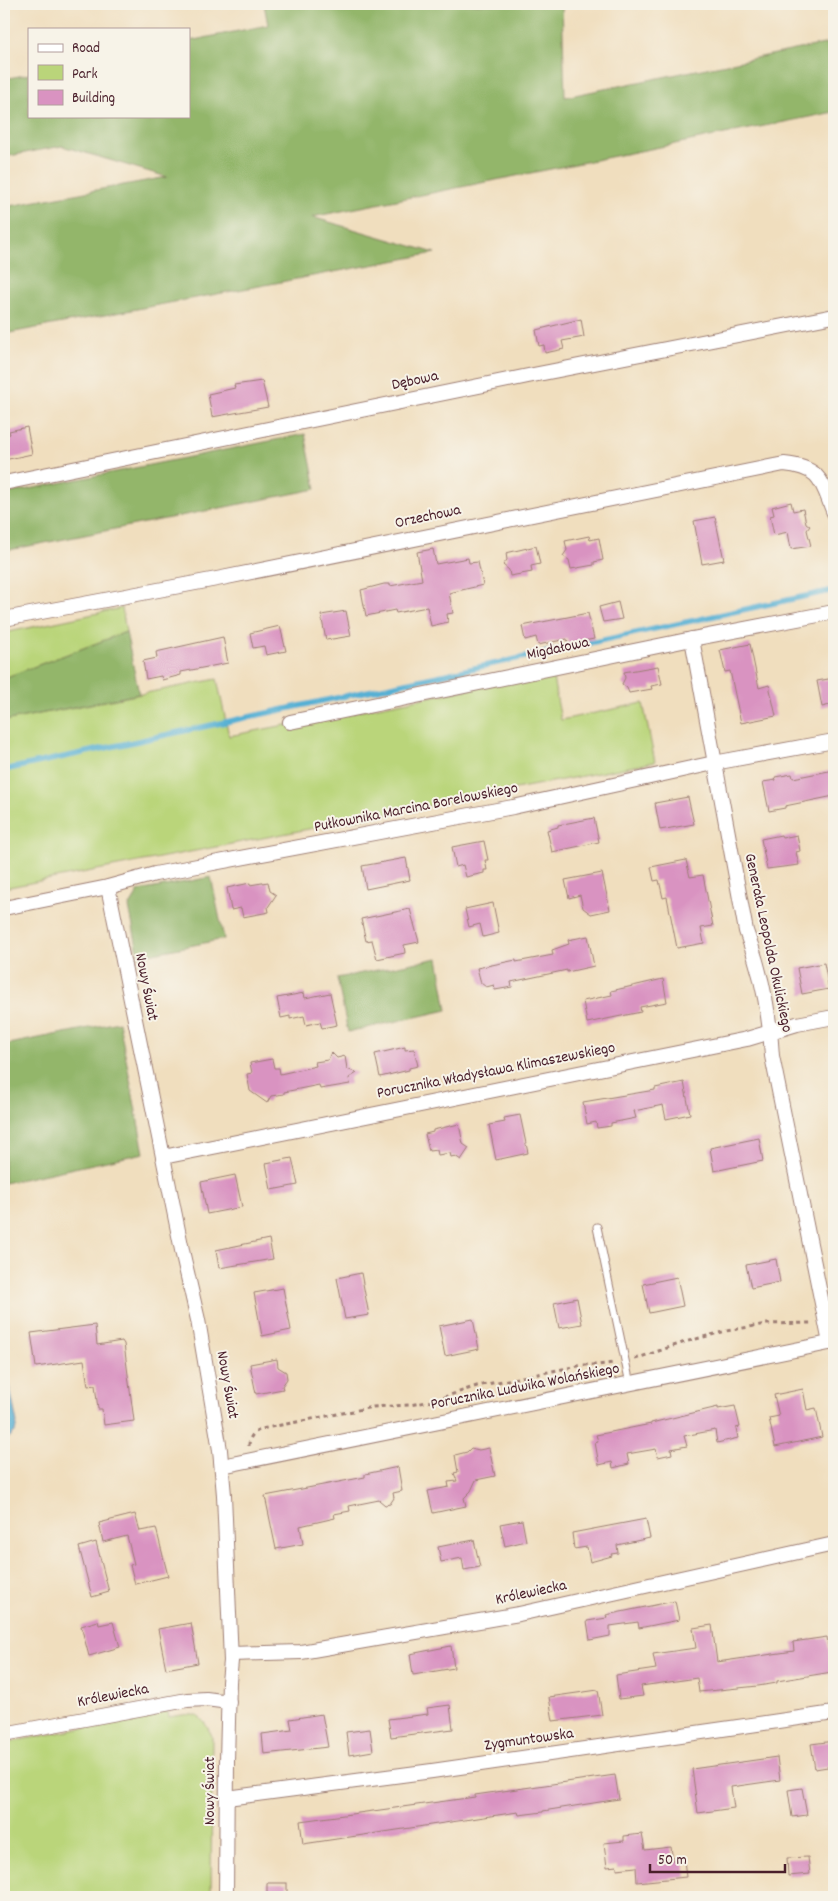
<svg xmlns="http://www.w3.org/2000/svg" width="838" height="1901" viewBox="0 0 838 1901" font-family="Dekko,sans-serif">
	<rect width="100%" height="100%" fill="#f7f3e8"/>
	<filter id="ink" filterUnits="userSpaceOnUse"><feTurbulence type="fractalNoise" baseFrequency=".02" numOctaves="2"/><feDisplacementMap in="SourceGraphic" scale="10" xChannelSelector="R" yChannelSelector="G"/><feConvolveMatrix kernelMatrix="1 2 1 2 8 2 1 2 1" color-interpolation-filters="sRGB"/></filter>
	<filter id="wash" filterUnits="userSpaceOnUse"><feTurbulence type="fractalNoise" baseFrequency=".0096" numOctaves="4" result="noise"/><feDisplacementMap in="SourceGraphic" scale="20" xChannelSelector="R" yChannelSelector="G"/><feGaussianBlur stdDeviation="1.12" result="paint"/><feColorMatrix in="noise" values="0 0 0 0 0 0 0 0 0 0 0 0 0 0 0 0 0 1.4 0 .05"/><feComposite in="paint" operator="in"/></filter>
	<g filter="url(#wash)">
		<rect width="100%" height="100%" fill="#f0debe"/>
		<g fill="#bad57a" stroke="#827a52">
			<path d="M122 608 126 632 4 678V633Z"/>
			<path d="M552 673 561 720 643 703 655 762 4 888V721L217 679 229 736Z"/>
			<path d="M168 1712 169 1717C194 1713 200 1711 212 1736L211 1897H4V1743Z"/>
		</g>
		<g fill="#93b66a" stroke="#6e6a4a">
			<path d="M264 4H562L565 97 834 42V112L312 217 435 253 4 334V207L167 177 62 146 4 157V79L29 74V116H189V41L268 25Z"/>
			<path d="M305 434 316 489 4 551V494Z"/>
			<path d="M126 632 139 694 4 721V678Z"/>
			<path d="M211 877 224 939 139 956 129 907 139 891Z"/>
			<path d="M438 958 447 1010 348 1032 337 978Z"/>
			<path d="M119 1022 144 1153 4 1183V1045Z"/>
		</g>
		<path fill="#56b0d4" stroke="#506880" d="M4 1365 6 1369 17 1423 15 1432 4 1442Z"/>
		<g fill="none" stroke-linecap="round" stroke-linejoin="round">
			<path stroke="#56b0d4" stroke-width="5.5" d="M4 770 834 590"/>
		</g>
		<g id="blocks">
			<g fill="#d993c1">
				<path d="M581 319 584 337 562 341 564 349 545 353 544 345 539 346 536 330Z"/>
				<path d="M262 381 268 407 212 417 208 394 235 388 234 385Z"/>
				<path d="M27 427 32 454 4 460V436L10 434 9 431Z"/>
				<path d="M791 502 793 511 803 509 806 523 810 526 807 530 811 546 791 549 788 532 774 535 770 516 774 515 772 507Z"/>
				<path d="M715 517 724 560 702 564 694 521Z"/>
				<path d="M589 536 590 540 599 538 603 560 594 562V565L571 569 569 560 563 556 567 550 565 541Z"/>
				<path d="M536 546 540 564 531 566 532 572 510 576 509 570 503 565 507 560 506 553Z"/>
				<path d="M433 549 436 564 468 558 469 563 478 562 483 585 449 593 453 613 447 614 448 622 431 626 427 607 396 613 395 610 366 616 361 590 384 584H390V586L422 580 417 552Z"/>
				<path d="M618 602 622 619 603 622 599 607Z"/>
				<path d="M346 611 351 636 326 640 321 615Z"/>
				<path d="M588 613 594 639 568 644 567 639 538 645 536 637 525 640 522 626Z"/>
				<path d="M280 626 286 651 266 655 264 646 253 648 250 633Z"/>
				<path d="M223 637 228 663 181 672V675L162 680 161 676 146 679 143 661 157 658 156 652Z"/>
				<path d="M750 644 759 688 769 685 776 716 741 723 730 671 725 672 720 650Z"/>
				<path d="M658 666 662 684 651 686 652 689 629 693 627 688 622 684 625 678 624 672Z"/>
				<path d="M834 678V704L822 707 817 681Z"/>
				<path d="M834 770V796L785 806V808L769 811 763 782 776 780 775 777 792 774 793 778Z"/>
				<path d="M688 797 694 824 660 830 655 803Z"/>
				<path d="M594 818 599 842 552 852 547 830 558 827V825Z"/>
				<path d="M781 835 782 838 797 835 800 851 796 852 799 865 767 869 761 839Z"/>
				<path d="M484 841 488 860H485L487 870H484V873L466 877 463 865 456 867 452 847Z"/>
				<path d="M406 858 410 880 366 889 362 866Z"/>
				<path d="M686 860 690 877 703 875 713 926 701 928 704 943 677 948 667 897 663 898 659 880 654 881 651 867Z"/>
				<path d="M602 873 610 910 591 914 583 908 580 895 569 898 565 880Z"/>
				<path d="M268 882 270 891 276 895 268 907 269 912 243 917 241 908 231 910 227 888 250 883V885Z"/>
				<path d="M493 903 499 933 483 937 480 924 469 927 465 909Z"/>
				<path d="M410 909 419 942 404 945 405 953 377 959 372 940 366 941 361 919Z"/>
				<path d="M588 936 594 966 567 972V970L511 982 512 987 495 990 494 985 486 987 481 983 477 968 516 960V962L553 955 552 950 569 944 568 940Z"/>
				<path d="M824 963 829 989 802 994 797 968Z"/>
				<path d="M663 979 667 1002 640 1007 641 1012 587 1023 583 1001 612 995 611 991Z"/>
				<path d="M304 993 305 998 330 993 337 1025 322 1028 320 1022 306 1025 304 1016 290 1019V1016L281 1018 277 998Z"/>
				<path d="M405 1047V1050L414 1049 418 1066 409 1068V1070L380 1077 375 1054Z"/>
				<path d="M331 1052 337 1058 345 1056 347 1069 357 1073 349 1078 350 1084 320 1089 319 1085 284 1092V1094L271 1096 267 1103 250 1091 247 1074 252 1073 250 1063 272 1059 274 1068H279L280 1074 316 1066 315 1062 328 1060Z"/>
				<path d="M684 1082 690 1114 666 1119 663 1105 634 1111 636 1118 611 1123V1126L597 1128 596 1122 587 1124 583 1102 655 1090V1088Z"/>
				<path d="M520 1115 528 1153 496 1160 489 1125 505 1122 504 1118Z"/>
				<path d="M459 1124 463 1144 469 1148 461 1160 455 1156 451 1157 450 1153 438 1155 437 1150 429 1151 425 1134 433 1132V1130Z"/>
				<path d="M759 1138 763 1161 714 1171 710 1148Z"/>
				<path d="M292 1158 298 1185 271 1190 266 1163Z"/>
				<path d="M235 1175 242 1207 207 1214 201 1182Z"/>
				<path d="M269 1239 273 1259 219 1268 216 1250Z"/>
				<path d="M776 1259 780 1282 751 1288 746 1265Z"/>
				<path d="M361 1273 369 1315 345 1319 337 1278Z"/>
				<path d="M677 1277 683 1306 649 1313 643 1284Z"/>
				<path d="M283 1288 291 1330 262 1336 254 1293Z"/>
				<path d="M577 1298 582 1324 559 1328 554 1303Z"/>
				<path d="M473 1319 479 1349 445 1356 439 1326Z"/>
				<path d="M95 1325 97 1345 122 1341 124 1344 134 1421 104 1425 102 1409H98L95 1385 88 1386 84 1360 36 1367 31 1333Z"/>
				<path d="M277 1359 278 1367 286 1372 287 1379 282 1386 283 1389 256 1394 250 1364Z"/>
				<path d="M803 1389 807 1410 816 1408 822 1437 775 1447 769 1418 779 1416 774 1395Z"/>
				<path d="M735 1406 740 1427 736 1428 738 1438 717 1443 715 1430 684 1436 687 1446 671 1449 672 1454 658 1457 656 1449 627 1454 629 1464 613 1468 612 1462 599 1465 595 1442 598 1441 596 1435 651 1424V1423L718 1407V1409Z"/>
				<path d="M471 1448 479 1450 489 1448 495 1476 476 1480 471 1491 464 1498 466 1506 433 1513 428 1491 449 1487 448 1482 457 1481 454 1473 458 1472 455 1455 467 1452Z"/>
				<path d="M398 1467 402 1491 393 1493 394 1498 390 1504 385 1505 379 1500 349 1506 350 1511 334 1514 335 1518 300 1526 303 1544 276 1549 265 1496 365 1477V1474Z"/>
				<path d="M135 1514 140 1531 156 1528 168 1576 135 1584 130 1565 134 1564 127 1536 103 1542 99 1523Z"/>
				<path d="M646 1519 650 1538 617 1545 618 1553 611 1554 612 1556 590 1562 587 1547 574 1549 572 1533Z"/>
				<path d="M522 1520 526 1541 505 1546 500 1524Z"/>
				<path d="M474 1540 480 1567 464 1570 462 1558 441 1562 438 1547Z"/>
				<path d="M96 1542 109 1592 92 1597 79 1547Z"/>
				<path d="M675 1601 679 1620 639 1628 638 1622 610 1626V1636L590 1640 587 1621 607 1618 606 1615Z"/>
				<path d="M98 1621 99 1625 113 1622 120 1647 89 1656 81 1626Z"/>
				<path d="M191 1623 198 1663 166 1669 158 1629Z"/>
				<path d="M712 1625 717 1662 794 1651 793 1642 827 1637 832 1672 777 1681V1683L758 1686 699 1692 697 1678 641 1686 643 1696 619 1699 616 1675 656 1669 653 1654 696 1648 693 1628Z"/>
				<path d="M451 1646 454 1668 413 1675 410 1654Z"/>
				<path d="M598 1690 602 1715 553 1721 549 1697Z"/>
				<path d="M450 1705 453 1729 391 1737 388 1719 428 1714 427 1708Z"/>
				<path d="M322 1714 328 1747 264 1754 262 1734 292 1730 290 1719Z"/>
				<path d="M370 1729 373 1751 349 1755 346 1732Z"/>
				<path d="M834 1741V1766L815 1769 811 1744Z"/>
				<path d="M777 1757 780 1780 731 1787 734 1808 698 1813 692 1769Z"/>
				<path d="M615 1775 619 1799 543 1811V1812L519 1815 518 1812 303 1844 300 1821 475 1797V1795Z"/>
				<path d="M802 1788 807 1815 792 1817 788 1790Z"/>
				<path d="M642 1834 645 1850 671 1847 673 1861 684 1860 686 1877 637 1882 636 1867 617 1869V1866L607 1867 604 1843 624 1841V1836Z"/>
				<path d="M808 1857 810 1874 788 1876 787 1858Z"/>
				<rect x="267" y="1883" width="20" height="14"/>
			</g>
		</g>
	</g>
	<g filter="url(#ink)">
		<use href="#blocks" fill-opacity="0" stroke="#9d7e74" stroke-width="1"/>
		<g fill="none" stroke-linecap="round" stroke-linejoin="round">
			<g stroke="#9d7e74" stroke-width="9">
				<path id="lane" d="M597 1227 630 1384"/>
			</g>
			<g stroke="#9d7e74" stroke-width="16">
				<g id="street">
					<path d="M4 483 528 376 834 316"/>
					<path d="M4 619 222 578 784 464C822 468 821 481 834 513"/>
					<path d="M692 639 746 931C761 971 770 1013 772 1056L830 1343"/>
					<path d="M290 722 692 639 834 612"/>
					<path d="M108 887 183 1255 198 1320 220 1450 224 1495 231 1661 229 1682 227 1761 226 1897"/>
					<path d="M4 908 108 887 155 874 513 807 714 763 834 741"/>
					<path d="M163 1157 747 1039 797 1024 834 1017"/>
					<path d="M222 1466 834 1342"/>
					<path d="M231 1654 301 1652 519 1614 834 1544"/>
					<path d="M4 1734 187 1700 206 1699 229 1702"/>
					<path d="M227 1798 432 1771 834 1713"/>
				</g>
			</g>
			<g stroke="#9d7e74" stroke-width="3" stroke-dasharray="4 4" stroke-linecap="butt">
				<path d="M635 1359 685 1342 726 1331 766 1324 811 1323"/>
				<path d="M249 1446C249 1437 253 1433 261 1429L373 1407 410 1405 432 1401 477 1386 583 1365H597L614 1363"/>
			</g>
			<use href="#lane" stroke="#fff" stroke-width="7"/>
			<use href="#street" stroke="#fff" stroke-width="14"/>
		</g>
	</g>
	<g text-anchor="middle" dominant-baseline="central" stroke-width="4" stroke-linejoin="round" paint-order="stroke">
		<g font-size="16" fill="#4a1f2b" stroke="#f7f3e8">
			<text transform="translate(415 381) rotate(-12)">Dębowa</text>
			<text transform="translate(428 517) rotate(-12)">Orzechowa</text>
			<text transform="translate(558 649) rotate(-12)">Migdałowa</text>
			<text transform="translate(416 808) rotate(-11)">Pułkownika Marcina Borelowskiego</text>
			<text transform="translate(768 943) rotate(78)">Generała Leopolda Okulickiego</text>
			<text transform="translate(146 987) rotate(79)">Nowy Świat</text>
			<text transform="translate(496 1071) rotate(-11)">Porucznika Władysława Klimaszewskiego</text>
			<text transform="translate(227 1385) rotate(80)">Nowy Świat</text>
			<text transform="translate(525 1387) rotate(-11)">Porucznika Ludwika Wolańskiego</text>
			<text transform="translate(531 1593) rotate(-12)">Królewiecka</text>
			<text transform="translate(113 1696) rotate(-11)">Królewiecka</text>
			<text transform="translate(529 1740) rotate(-8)">Zygmuntowska</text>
			<text transform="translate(210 1791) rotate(-90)">Nowy Świat</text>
		</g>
	</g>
	<rect width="838" height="1901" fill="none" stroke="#f7f3e8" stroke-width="20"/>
	<rect x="28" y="28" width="162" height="90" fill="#f7f3e8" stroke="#b29e9c"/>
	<rect x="38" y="44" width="25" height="8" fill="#ffffff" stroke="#b29e9c"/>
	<text x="72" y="52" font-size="15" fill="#4a1f2b">Road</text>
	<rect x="38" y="65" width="25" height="15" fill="#bad57a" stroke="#b29e9c"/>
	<text x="72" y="78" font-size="15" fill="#4a1f2b">Park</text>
	<rect x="38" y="90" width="25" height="15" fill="#d993c1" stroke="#b29e9c"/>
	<text x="72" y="102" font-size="15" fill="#4a1f2b">Building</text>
	<path d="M650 1864v8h135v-8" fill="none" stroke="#4a1f2b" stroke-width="2.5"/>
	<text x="658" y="1864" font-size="15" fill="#4a1f2b" stroke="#f7f3e8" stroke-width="4" paint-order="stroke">50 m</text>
</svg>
